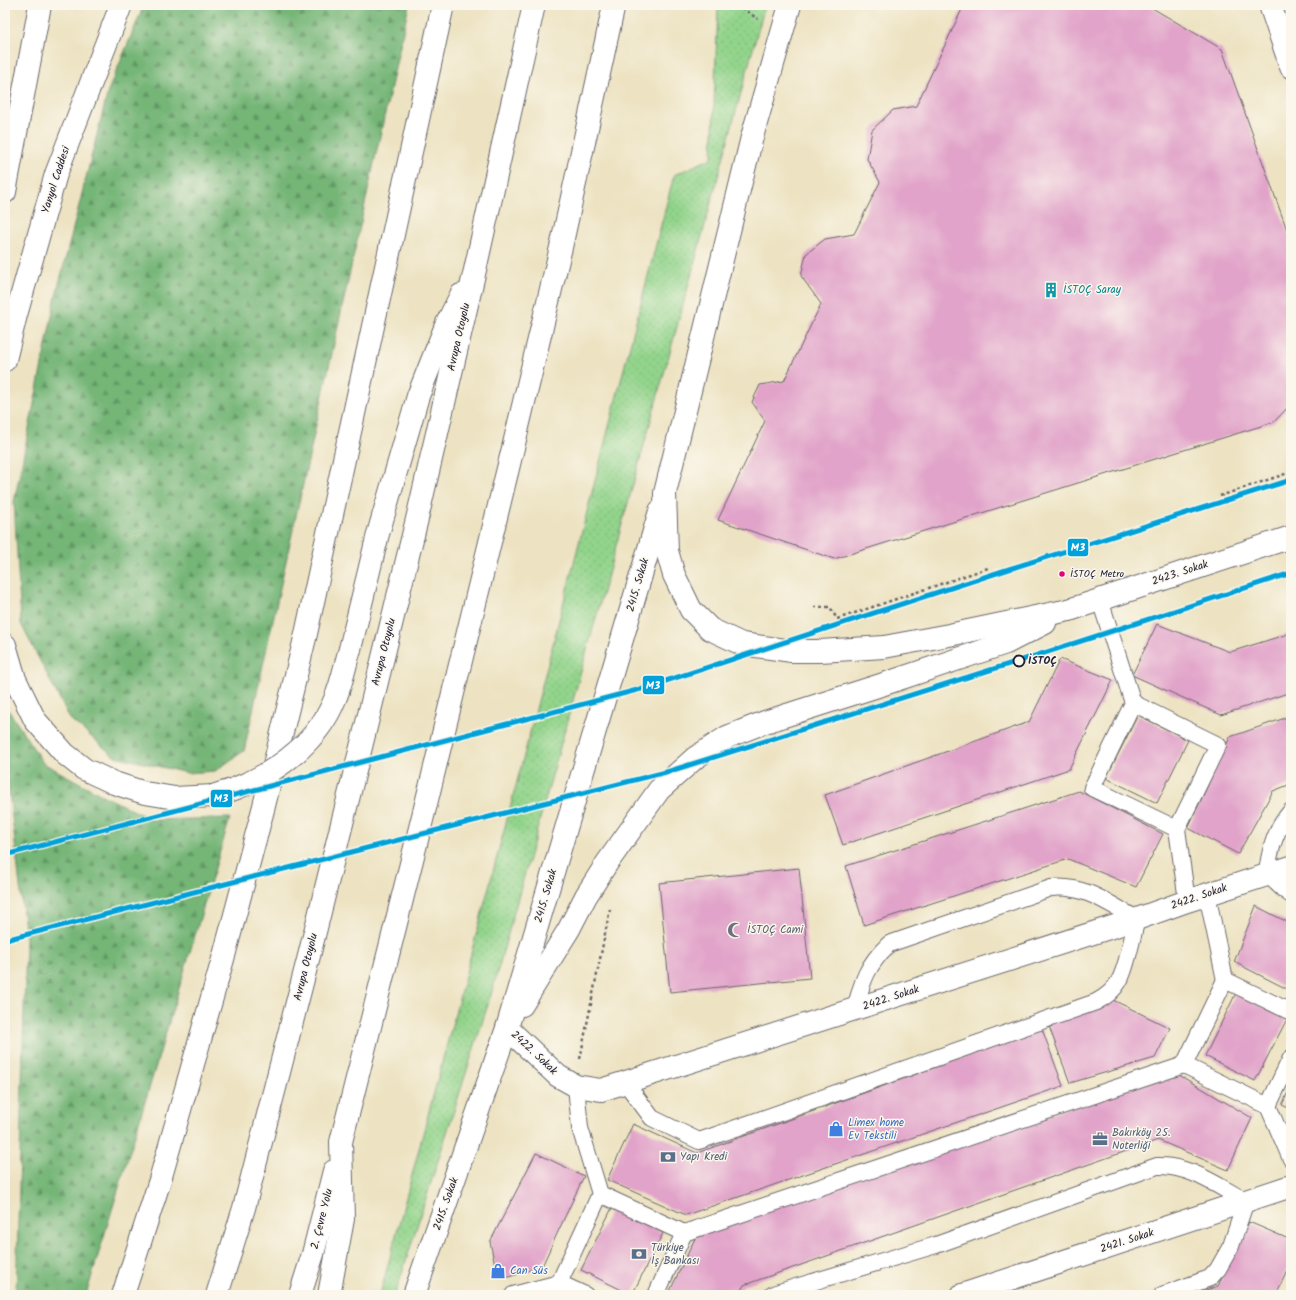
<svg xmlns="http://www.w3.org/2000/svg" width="1296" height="1300" viewBox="0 0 1296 1300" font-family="Kalam,sans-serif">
	<defs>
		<pattern id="grass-dots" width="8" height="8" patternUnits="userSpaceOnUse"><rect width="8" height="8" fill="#92d48b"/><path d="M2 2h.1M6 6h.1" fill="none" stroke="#7eb679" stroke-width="1.8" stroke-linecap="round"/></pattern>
		<pattern id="forest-firs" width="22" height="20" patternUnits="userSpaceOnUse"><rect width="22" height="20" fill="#75b677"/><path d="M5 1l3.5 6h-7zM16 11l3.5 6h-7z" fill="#609463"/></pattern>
	</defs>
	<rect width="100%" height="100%" fill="#fbf7ec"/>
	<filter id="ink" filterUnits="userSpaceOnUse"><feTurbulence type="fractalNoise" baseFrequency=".025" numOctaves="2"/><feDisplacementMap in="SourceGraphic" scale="8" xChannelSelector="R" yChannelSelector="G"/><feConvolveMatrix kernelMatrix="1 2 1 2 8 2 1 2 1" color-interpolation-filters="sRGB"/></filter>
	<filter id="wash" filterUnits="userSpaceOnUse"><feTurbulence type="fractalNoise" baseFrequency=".012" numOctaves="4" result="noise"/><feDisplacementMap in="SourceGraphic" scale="16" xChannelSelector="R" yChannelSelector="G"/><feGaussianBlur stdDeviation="0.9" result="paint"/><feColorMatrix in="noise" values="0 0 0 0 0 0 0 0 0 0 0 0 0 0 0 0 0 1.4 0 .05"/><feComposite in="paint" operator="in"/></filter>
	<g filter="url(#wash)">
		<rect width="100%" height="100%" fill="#ede3c2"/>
		<path fill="url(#grass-dots)" stroke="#5a7b63" d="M718 5H765L683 305 491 995 395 1295H380L526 748 674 175 712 158Z"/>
		<g fill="url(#forest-firs)" stroke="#4c6c59">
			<path d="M144 5H409L244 751 215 771 187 773 114 756 70 719 21 624 14 502 56 296 108 91Z"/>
			<path d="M9 711 43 763 102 795 153 820 230 818 146 1099 86 1295H16L26 939 5 756V712Z"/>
		</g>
		<g id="blocks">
			<g fill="#e1a3c9">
				<path d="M964 5H1147L1222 49 1291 241V404L1274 422 834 559 718 520 765 421 752 402 760 385 784 381 821 304 801 276 806 254 825 239 854 234 880 182 867 159 872 130 893 110 916 106Z"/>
				<path d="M1157 624 1230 652 1291 633V692L1221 715 1132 675Z"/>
				<path d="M1060 659 1113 680 1069 769 843 845 825 795 1029 722Z"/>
				<path d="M1138 715 1188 740 1157 803 1106 778Z"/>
				<path d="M1291 716V784L1273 791 1238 854 1188 828 1230 737Z"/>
				<path d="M1079 791 1163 834 1136 887 1068 859 864 925 846 866Z"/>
				<path d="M799 868 810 978 670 992 659 883Z"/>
				<path d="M1256 906 1291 924V991L1234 962Z"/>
				<path d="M1236 993 1287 1019 1255 1081 1205 1056Z"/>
				<path d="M1111 999 1170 1028 1155 1058 1070 1083 1047 1021Z"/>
				<path d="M1042 1029 1063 1086 686 1215 607 1180 633 1124 697 1153Z"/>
				<path d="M1174 1072 1252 1118 1228 1170 1158 1140 744 1285 738 1295H668L698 1232Z"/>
				<path d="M1291 1086V1109L1282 1105Z"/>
				<path d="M536 1153 584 1176 542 1266 506 1278 497 1274 490 1242Z"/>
				<path d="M612 1208 663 1233 632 1295 581 1270Z"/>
				<path d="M1249 1222 1291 1240V1262L1276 1295H1191L1218 1286Z"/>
			</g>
		</g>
	</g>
	<g filter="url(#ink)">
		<use href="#blocks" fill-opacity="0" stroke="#69666a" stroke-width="1"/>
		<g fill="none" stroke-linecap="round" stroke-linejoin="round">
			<g stroke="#69666a" stroke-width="18">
				<g id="lane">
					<path d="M1100 600 1133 703 1092 788 1177 829"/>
					<path d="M1133 703 1218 745 1177 829 1187 901"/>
					<path d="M1291 811C1275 829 1269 852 1267 874L1284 890 1291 895"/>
					<path d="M1207 894 1225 980"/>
					<path d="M1184 1065 1225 980 1291 1012"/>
					<path d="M625 1082 652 1118 699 1141 1096 1002C1119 990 1123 976 1129 952 1132 941 1134 930 1137 919 1109 904 1084 884 1051 888L889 944C867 965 862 981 855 1010"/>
					<path d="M576 1086 580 1128 600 1194 559 1283 585 1295"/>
					<path d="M1268 1106 1291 1159"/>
					<path d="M600 1194 684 1233 656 1295"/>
					<path d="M684 1233 1184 1065 1268 1106 1291 1058"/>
					<path d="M513 1295 559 1283"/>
					<path d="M772 1295 776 1293 936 1245 1157 1166C1188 1164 1219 1187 1246 1201L1231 1246 1218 1269 1210 1278 1162 1295"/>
				</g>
			</g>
			<g stroke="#69666a" stroke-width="24">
				<g id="street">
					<path d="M1069 610 1291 537"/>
					<path d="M507 1028 558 1076 576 1086 601 1090 1137 919 1187 901 1291 867"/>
					<path d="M962 1295 1291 1186"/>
				</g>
			</g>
			<g stroke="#69666a" stroke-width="24">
				<g id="secondary">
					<path d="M790 5 752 137 665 493 667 551 674 575 691 610 710 629 742 644 792 651H820L884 647 949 635 1069 610"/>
					<path d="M1270 5 1291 67"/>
					<path d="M522 1005 569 929 586 896 607 863 659 790 695 758 727 737 765 722 887 683 1006 643 1045 623"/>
					<path d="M414 1295 507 1028 660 511"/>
				</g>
			</g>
			<g stroke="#69666a" stroke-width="24">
				<g id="primary">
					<path d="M5 192 40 5"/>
					<path d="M5 360 16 315 56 174 121 5"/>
				</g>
			</g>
			<g stroke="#69666a" stroke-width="24">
				<g id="highway">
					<path d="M5 645 15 679 35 720 65 754 84 769 114 783 145 793 175 798 213 796"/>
					<path d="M350 649 378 534 418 396 447 323 461 295"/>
					<path d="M123 1295 160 1180 225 952 264 806 306 634 443 5"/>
					<path d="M217 1295 244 1208 310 952 362 743 417 519 475 270 534 5"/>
					<path d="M300 1295 313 1254 334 1171"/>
					<path d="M329 1295 343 1219 341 1142 425 808 513 448 562 243 614 5"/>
				</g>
			</g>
			<g stroke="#69666a" stroke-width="2.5" stroke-dasharray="3 3" stroke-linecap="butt">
				<path d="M737 5 758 19"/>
				<path d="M1220 496 1291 472"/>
				<path d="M814 607H830L837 619 988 568"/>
				<path d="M580 1059 610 909"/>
			</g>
			<use href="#lane" stroke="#fff" stroke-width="16"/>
			<use href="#street" stroke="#fff" stroke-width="22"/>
			<use href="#secondary" stroke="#fff" stroke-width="22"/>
			<use href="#primary" stroke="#fff" stroke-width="22"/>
			<use href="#highway" stroke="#fff" stroke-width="22"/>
			<g stroke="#69666a" stroke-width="24" stroke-linecap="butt">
				<path id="highway-bridge" d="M213 796C221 793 231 791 239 787 279 771 319 740 335 699 342 683 345 665 350 649"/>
			</g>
			<use href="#highway-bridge" stroke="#fff" stroke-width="22"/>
			<g stroke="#fbf7ec" stroke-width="8">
				<g id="metro-1">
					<path d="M5 855 641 689 1009 569 1291 480"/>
					<path d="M5 940 670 771 1038 655 1291 573"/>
				</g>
			</g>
			<use href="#metro-1" stroke="#02a1d9" stroke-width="5"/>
		</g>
	</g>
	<defs>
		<g id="building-bare" transform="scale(1.2)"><path d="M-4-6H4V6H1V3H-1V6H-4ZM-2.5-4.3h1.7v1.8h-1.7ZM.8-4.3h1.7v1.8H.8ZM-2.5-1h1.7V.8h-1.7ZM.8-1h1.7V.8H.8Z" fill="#0f9aa8" stroke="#fbf7ec" stroke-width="2.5" paint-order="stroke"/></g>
		<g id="mosque-bare" transform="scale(1.2)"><path d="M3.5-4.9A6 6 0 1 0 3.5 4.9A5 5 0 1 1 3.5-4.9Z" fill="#6b7280" stroke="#fbf7ec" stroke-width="2.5" paint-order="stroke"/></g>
		<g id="shop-bare" transform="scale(1.2)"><path d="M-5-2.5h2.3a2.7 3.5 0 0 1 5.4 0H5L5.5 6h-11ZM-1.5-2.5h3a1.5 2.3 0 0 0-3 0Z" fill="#3f7fe0" stroke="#fbf7ec" stroke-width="2.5" paint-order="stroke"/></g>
		<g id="office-bare" transform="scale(1.2)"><path d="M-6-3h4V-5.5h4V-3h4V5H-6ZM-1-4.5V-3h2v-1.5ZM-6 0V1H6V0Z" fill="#5c6f8a" stroke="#fbf7ec" stroke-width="2.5" paint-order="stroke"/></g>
		<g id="bank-bare" transform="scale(1.2)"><path d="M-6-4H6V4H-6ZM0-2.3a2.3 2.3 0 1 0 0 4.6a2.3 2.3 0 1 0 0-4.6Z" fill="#5c6f8a" stroke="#fbf7ec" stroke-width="2.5" paint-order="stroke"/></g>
	</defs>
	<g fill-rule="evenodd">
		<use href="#building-bare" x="1051" y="290"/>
		<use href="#mosque-bare" x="735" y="930"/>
		<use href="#shop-bare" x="836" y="1129"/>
		<use href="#office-bare" x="1100" y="1139"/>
		<use href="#bank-bare" x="668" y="1157"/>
		<use href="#bank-bare" x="639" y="1254"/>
		<use href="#shop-bare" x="498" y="1271"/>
	</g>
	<circle fill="#e5007d" stroke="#fbf7ec" stroke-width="1.5" cx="1062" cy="574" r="3.5"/>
	<circle fill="#fbf7ec" stroke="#22223b" stroke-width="2" cx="1019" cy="661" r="5.5"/>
	<g text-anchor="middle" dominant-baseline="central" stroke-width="3" stroke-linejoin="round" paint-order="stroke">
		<g font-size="10" fill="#22223b" stroke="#fbf7ec" text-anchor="start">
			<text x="1070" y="574">İSTOÇ Metro</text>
		</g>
		<g font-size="11" fill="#22223b" stroke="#fbf7ec">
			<text transform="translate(56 180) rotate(-72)">Yanyol Caddesi</text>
			<text transform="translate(459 337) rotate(-77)">Avrupa Otoyolu</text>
			<text transform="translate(1180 573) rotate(-18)">2423. Sokak</text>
			<text transform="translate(638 585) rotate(-74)">2415. Sokak</text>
			<text transform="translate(384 652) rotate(-76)">Avrupa Otoyolu</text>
			<text transform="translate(546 896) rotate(-74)">2415. Sokak</text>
			<text transform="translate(1199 897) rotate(-19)">2422. Sokak</text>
			<text transform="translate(306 967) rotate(-76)">Avrupa Otoyolu</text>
			<text transform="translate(891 998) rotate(-18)">2422. Sokak</text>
			<text transform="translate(534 1053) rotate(43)">2422. Sokak</text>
			<text transform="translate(446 1204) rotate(-71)">2415. Sokak</text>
			<text transform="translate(322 1219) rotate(-76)">2. Çevre Yolu</text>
			<text transform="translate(1127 1241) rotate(-18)">2421. Sokak</text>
		</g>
		<g font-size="11" fill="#0d838f" stroke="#fbf7ec" text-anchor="start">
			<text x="1063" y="290">İSTOÇ Saray</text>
		</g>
		<g font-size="11" font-weight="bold" fill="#22223b" stroke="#fbf7ec" text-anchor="start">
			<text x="1028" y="661">İSTOÇ</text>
		</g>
		<g font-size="11" fill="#5b616d" stroke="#fbf7ec" text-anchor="start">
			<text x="747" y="930">İSTOÇ Cami</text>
		</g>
		<g font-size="11" fill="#366cbe" stroke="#fbf7ec" text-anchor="start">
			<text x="848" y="1123">Limex home<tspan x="848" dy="13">Ev Tekstili</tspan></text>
			<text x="510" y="1271">Can Süs</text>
		</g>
		<g font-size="11" fill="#4e5e75" stroke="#fbf7ec" text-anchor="start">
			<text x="1112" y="1133">Bakırköy 25.<tspan x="1112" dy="13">Noterliği</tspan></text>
			<text x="680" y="1157">Yapı Kredi</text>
			<text x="651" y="1248">Türkiye<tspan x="651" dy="13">İş Bankası</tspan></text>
		</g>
	</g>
	<g stroke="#fbf7ec" stroke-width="1.5">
		<rect x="1067" y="538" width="22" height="19" rx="4" fill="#02a1d9"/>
		<rect x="642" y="675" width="23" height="20" rx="4" fill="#02a1d9"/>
		<rect x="210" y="789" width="23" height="19" rx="4" fill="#02a1d9"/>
	</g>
	<g font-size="11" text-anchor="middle" font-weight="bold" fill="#fff">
		<text x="1078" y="551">M3</text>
		<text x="653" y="689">M3</text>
		<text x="221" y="802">M3</text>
	</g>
	<rect width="1296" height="1300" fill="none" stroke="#fbf7ec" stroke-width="20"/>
</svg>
